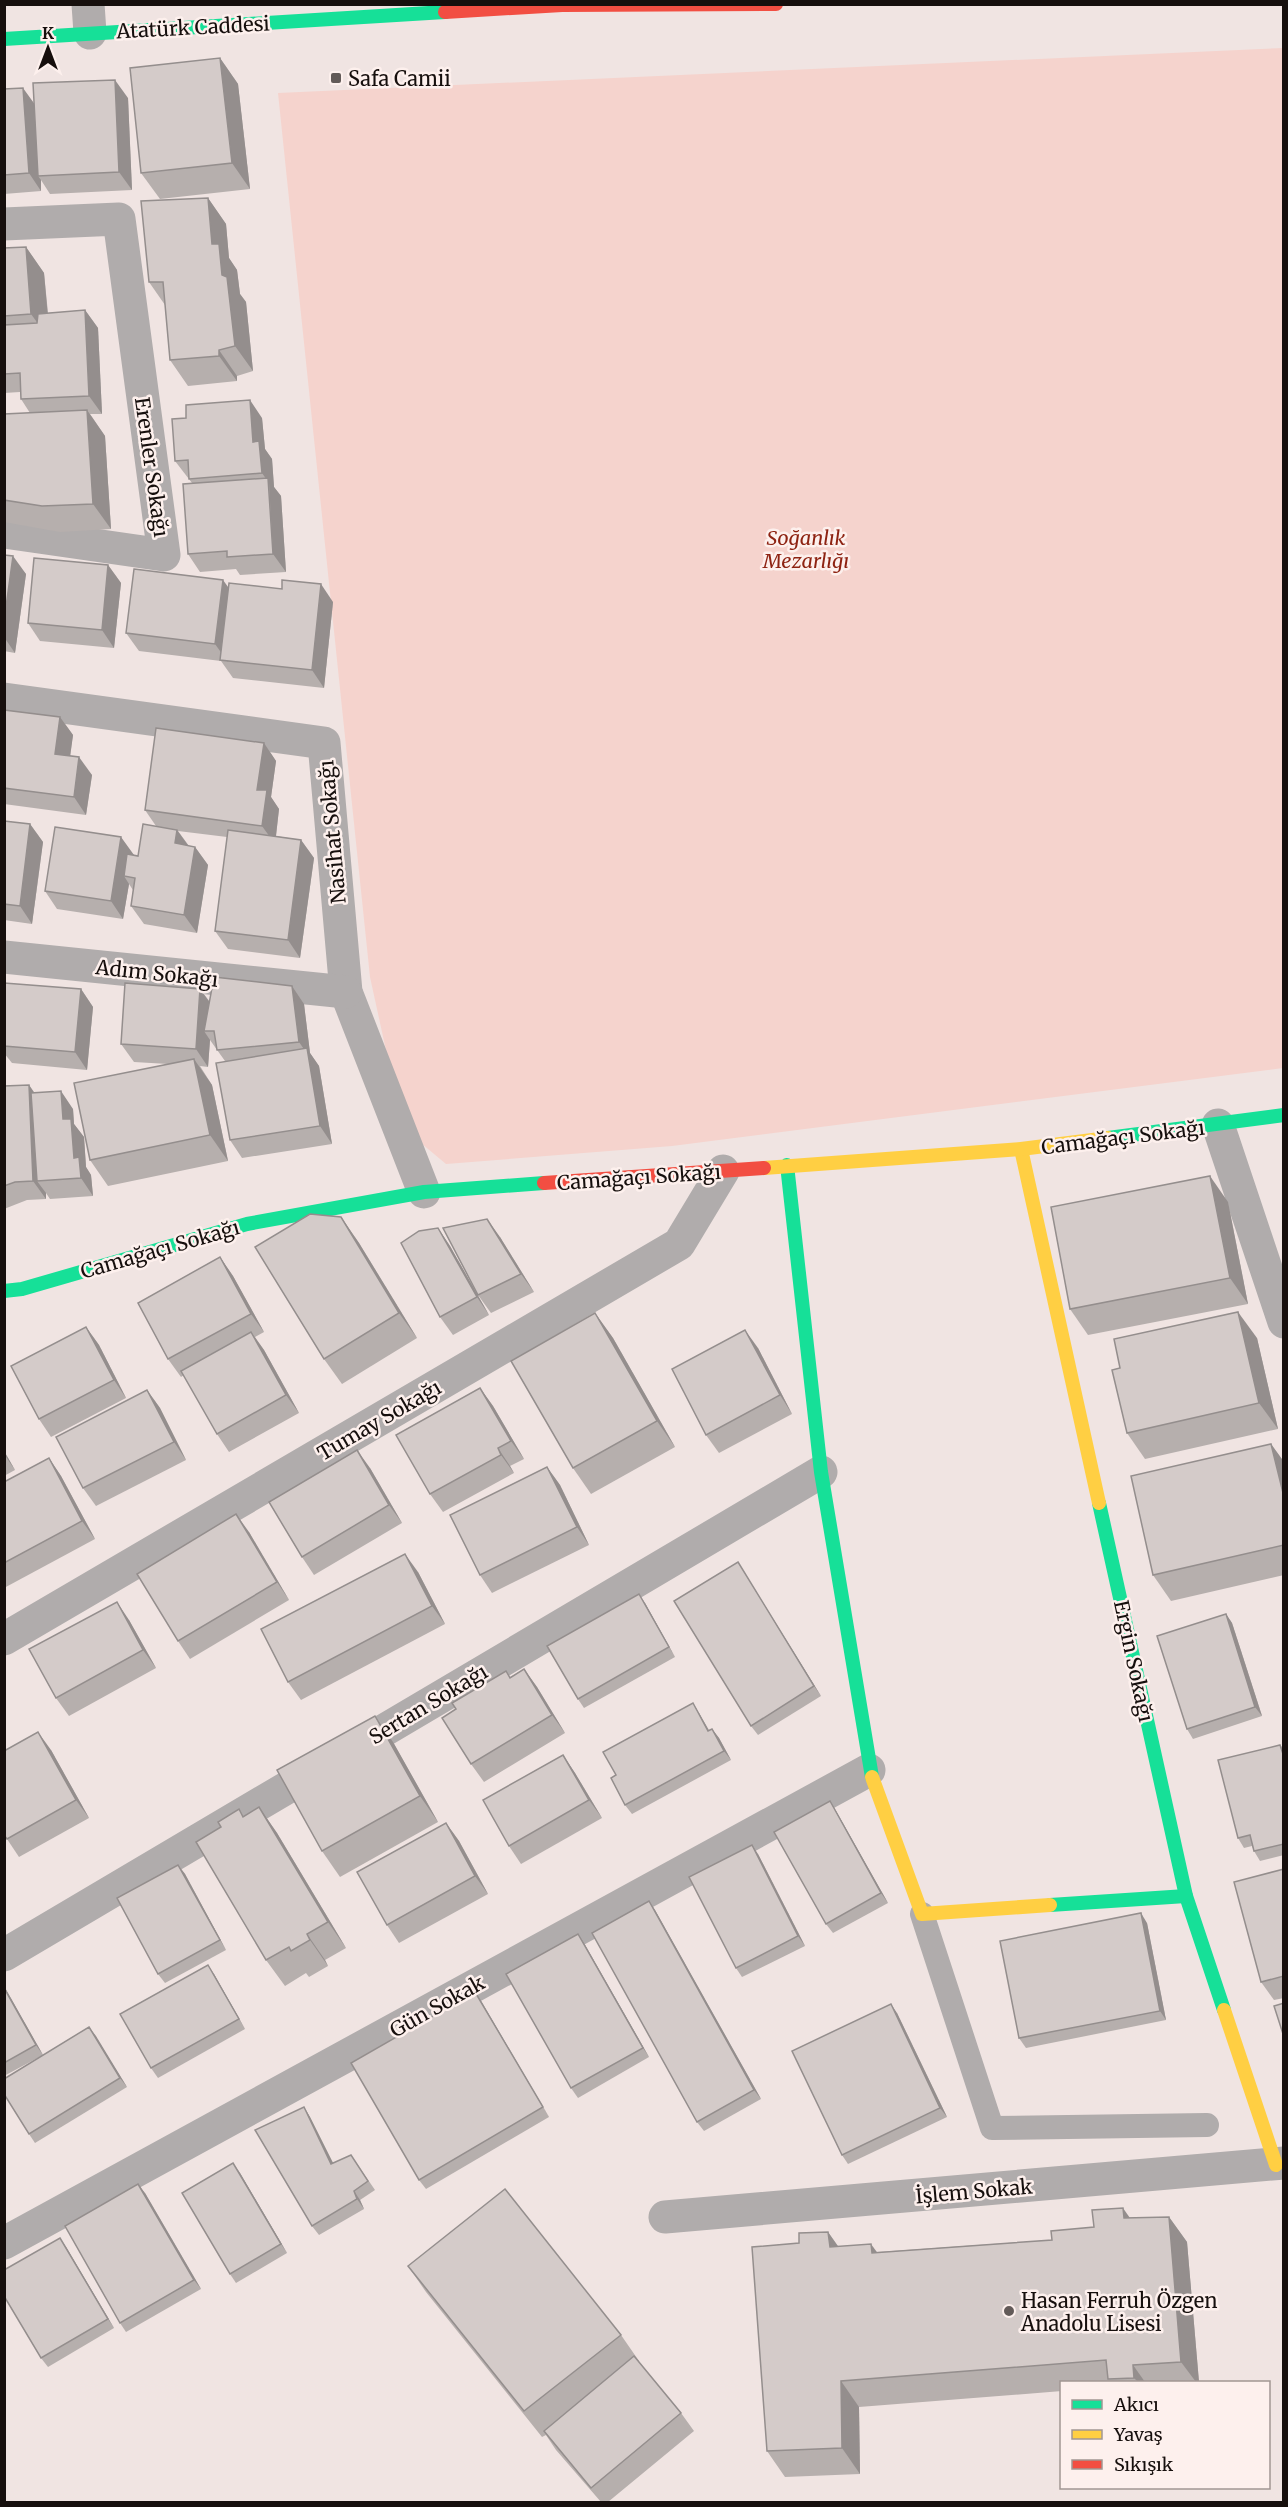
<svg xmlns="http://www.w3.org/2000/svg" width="1288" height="2507" viewBox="0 0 1288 2507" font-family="Merriweather,serif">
	<rect width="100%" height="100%" fill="#f0e4e2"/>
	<path fill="#f5d3cd" d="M1283 48V1068L672 1146 446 1164 403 1128 370 977 278 93Z"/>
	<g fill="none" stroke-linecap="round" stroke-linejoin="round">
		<path stroke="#b0acac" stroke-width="24" d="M922 1914 992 2128 1207 2125"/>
		<g stroke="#b0acac" stroke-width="33">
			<path d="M88 4 90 33"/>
			<path d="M4 224 119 219 164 555 4 532"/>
			<path d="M4 699 324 743 346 992 424 1192"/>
			<path d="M4 957 346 992"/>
			<path d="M1218 1125 1284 1322"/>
			<path d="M4 1639 679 1244 723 1171"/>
			<path d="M4 1955 821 1472"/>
			<path d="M665 2217 1284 2163"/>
			<path d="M4 2243 869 1770"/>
		</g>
		<g stroke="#16e098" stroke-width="14">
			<path d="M4 39 445 12"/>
			<path d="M1108 1138 1284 1115"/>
			<path d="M787 1165 821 1472 872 1777"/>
			<path d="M4 1291 22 1289 247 1224 424 1192 544 1183"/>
			<path d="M1099 1503 1186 1896 1224 2010"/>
			<path d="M1050 1905 1186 1896"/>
		</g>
		<g stroke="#ffcf43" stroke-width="14">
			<path d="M1021 1149 1099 1503"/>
			<path d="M764 1168 1021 1149 1108 1138"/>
			<path d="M872 1777 922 1914 1050 1905"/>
			<path d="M1224 2010 1276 2165"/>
		</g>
		<g stroke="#f24e42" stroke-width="14">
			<path d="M445 12 562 5 776 4"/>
			<path d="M544 1183 764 1168"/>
		</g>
	</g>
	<g fill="#b6afad">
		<path d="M220 58 238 84 250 189 160 199 141 173Z"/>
		<path d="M4 89 34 104 128 98 132 190 50 194 41 180V191L4 194Z"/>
		<path d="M208 198 226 224 229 258 237 270 240 294 246 302 253 371 237 376V381L188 386 170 360 165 305 149 282Z"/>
		<path d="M26 247 44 273 48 313 85 310 98 328 102 414H90L105 436 111 529 60 532 4 522V414L30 413 21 399 20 392 4 393V248Z"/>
		<path d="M262 418 265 449 272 459 274 487 281 496 286 572 240 575 236 569 200 572 188 554 192 483 175 461Z"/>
		<path d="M4 555 26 574 15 653 4 651Z"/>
		<path d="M108 565 121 583 114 648 40 641 28 623Z"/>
		<path d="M228 587 333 602 324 688 233 678 221 661 139 651 126 633Z"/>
		<path d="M4 710 60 717 73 735 70 756 92 775 86 815 4 804Z"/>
		<path d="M264 743 276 761 271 797 279 809 276 836 301 840 314 858 300 958 228 949 215 931 227 837 178 831 189 846 195 847 208 865 197 933 144 924 131 906 133 890 129 884 123 919 57 909 45 891 134 855 138 856 156 826 145 810Z"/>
		<path d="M4 821 30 824 43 842 32 924 4 920Z"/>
		<path d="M4 983 81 989 93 1007 87 1070 12 1063 4 1053Z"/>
		<path d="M292 986 304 1004 310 1053 319 1066 332 1144 242 1158 230 1140 225 1061 210 1040 208 1067 200 1066 212 1085 228 1161 108 1186 90 1160 168 1064 134 1062 121 1044 200 989 210 1002Z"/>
		<path d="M29 1085 34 1092 73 1109 74 1124 84 1137 86 1167 91 1175 93 1196 50 1199 46 1193V1199L27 1200 4 1209V1086Z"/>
		<path d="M1228 1202 1248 1304 1088 1335 1070 1309Z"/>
		<path d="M341 1217 359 1243 417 1338 342 1384 324 1359Z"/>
		<path d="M438 1228 450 1246 489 1315 453 1335 440 1317Z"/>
		<path d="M500 1237 534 1292 491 1313 478 1295Z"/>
		<path d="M220 1257 233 1276 264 1332 255 1337 264 1350 299 1413 229 1452 217 1434 184 1375 181 1377 168 1359Z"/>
		<path d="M595 1313 613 1338 675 1447 591 1494 573 1468Z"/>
		<path d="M86 1327 99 1345 126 1398 51 1437 39 1419Z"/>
		<path d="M1257 1338 1278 1429 1145 1459 1127 1433Z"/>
		<path d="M758 1348 792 1414 719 1453 706 1435Z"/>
		<path d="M480 1388 493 1406 524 1459 510 1466 514 1473 443 1512 430 1494Z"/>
		<path d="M147 1390 160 1408 186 1460 96 1506 83 1488Z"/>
		<path d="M1271 1444 1284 1462V1575L1171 1601 1153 1575Z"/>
		<path d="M4 1451 15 1470 4 1476Z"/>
		<path d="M49 1458 61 1476 95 1539 4 1588V1482Z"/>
		<path d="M547 1467 560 1485 589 1545 492 1593 480 1575Z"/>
		<path d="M370 1468 402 1523 314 1575 302 1557Z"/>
		<path d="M249 1532 289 1600 190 1659 178 1641Z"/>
		<path d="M418 1572 445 1624 301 1700 288 1682Z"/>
		<path d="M744 1572 821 1696 758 1735 751 1726Z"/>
		<path d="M645 1603 675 1657 584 1708 578 1699Z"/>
		<path d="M1226 1614 1232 1623 1262 1716 1193 1739 1187 1729Z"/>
		<path d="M129 1620 156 1668 69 1716 56 1698Z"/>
		<path d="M524 1669 537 1687 565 1733 484 1782 471 1764 456 1709 506 1671 510 1677Z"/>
		<path d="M699 1713 709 1730 712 1729 719 1738 731 1760 632 1814 625 1805 616 1775Z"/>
		<path d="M393 1742 438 1822 340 1877 322 1851Z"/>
		<path d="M1280 1745 1284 1749V1855L1260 1861 1254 1851 1252 1846 1244 1848 1238 1838Z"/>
		<path d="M51 1750 89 1818 19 1857 7 1839Z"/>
		<path d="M563 1755 575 1773 602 1818 521 1864 509 1846Z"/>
		<path d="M830 1801 836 1811 888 1903 833 1933 826 1924Z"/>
		<path d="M259 1807 277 1833 346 1948 325 1960 328 1966 309 1977 306 1973 285 1986 266 1960 244 1817Z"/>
		<path d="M446 1823 459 1841 488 1894 399 1943 387 1925Z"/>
		<path d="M758 1854 805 1946 742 1977 736 1968Z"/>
		<path d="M178 1865 185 1874 226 1950 165 1983 158 1974Z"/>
		<path d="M1284 1869V1998L1274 2000 1261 1982Z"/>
		<path d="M649 1901 655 1910 761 2099 704 2131 697 2122Z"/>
		<path d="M1147 1923 1166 2020 1026 2048 1019 2038Z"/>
		<path d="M578 1934 584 1943 649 2057 578 2098 571 2088Z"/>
		<path d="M214 1974 245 2029 158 2078 151 2068Z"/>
		<path d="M4 1986 43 2055 4 2076Z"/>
		<path d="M475 1992 481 2001 549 2117 426 2189 419 2180Z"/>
		<path d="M897 2013 947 2117 848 2164 842 2155Z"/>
		<path d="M89 2027 127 2087 35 2143 29 2134Z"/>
		<path d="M304 2107 310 2117 333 2163 351 2155 375 2190 360 2200 364 2209 319 2235 312 2226Z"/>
		<path d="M240 2173 287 2253 236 2283 230 2274Z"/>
		<path d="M145 2193 201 2289 126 2332 120 2323Z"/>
		<path d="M1169 2217 1187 2242 1199 2382H1062V2391L859 2407 860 2474 785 2477 767 2451 799 2243 828 2232 838 2246 877 2252 1052 2240 1094 2227 1130 2218Z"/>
		<path d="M66 2247 114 2328 48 2367 41 2358Z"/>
		<path d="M408 2266 621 2335 639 2361 638 2362 681 2413 694 2431 608 2502H601L556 2450 546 2435 542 2437 426 2292Z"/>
	</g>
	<g fill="#948e8d">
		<path d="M220 58 238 84 250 189 232 163Z"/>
		<path d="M115 80 128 98 132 190 119 172Z"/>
		<path d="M23 88 36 106 38 176 41 180V191L29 173Z"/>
		<path d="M208 198 226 224 229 258 237 270 240 294 246 302 253 371 235 346 222 275 212 244Z"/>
		<path d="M26 247 44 273 50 340 31 314Z"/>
		<path d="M85 310 98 328 102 414 89 396Z"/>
		<path d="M219 350 237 376V381L219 356Z"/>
		<path d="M250 400 262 418 265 449 272 459 274 487 281 496 286 572 273 554 269 483 262 473 253 442Z"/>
		<path d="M87 410 105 436 111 529 93 504Z"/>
		<path d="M13 556 26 574 15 653 4 637V621Z"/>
		<path d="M108 565 121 583 114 648 102 630Z"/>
		<path d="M223 580 236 598 228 662 215 644Z"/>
		<path d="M321 584 333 602 324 688 312 670Z"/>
		<path d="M60 717 73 735 68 772 55 754Z"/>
		<path d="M264 743 276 761 271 797 279 809 275 844 262 826 257 790Z"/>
		<path d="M79 757 92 775 86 815 74 797Z"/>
		<path d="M30 824 43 842 32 924 20 906Z"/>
		<path d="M177 830 190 848 175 843Z"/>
		<path d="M121 837 134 855 130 877 124 876 129 884 123 919 111 901Z"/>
		<path d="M301 840 314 858 300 958 288 940Z"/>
		<path d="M195 847 208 865 197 933 184 915Z"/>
		<path d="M292 986 304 1004 310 1053 319 1066 332 1144 320 1126 308 1055 299 1042Z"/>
		<path d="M81 989 93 1007 87 1070 75 1052Z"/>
		<path d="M200 989 213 1007 204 1031 210 1040 208 1067 196 1049Z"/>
		<path d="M194 1059 212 1085 228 1161 210 1135Z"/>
		<path d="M29 1085 41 1103 37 1181 46 1193V1199L33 1181Z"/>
		<path d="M61 1091 73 1109 74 1124 84 1137 86 1167 91 1175 93 1196 81 1178 74 1158 63 1119Z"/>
		<path d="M1210 1176 1228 1202 1248 1304 1230 1278Z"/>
		<path d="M341 1217 359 1243 417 1338 399 1313Z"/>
		<path d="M487 1219 500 1237 534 1292 521 1274Z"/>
		<path d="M438 1228 450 1246 489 1315 477 1297Z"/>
		<path d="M220 1257 233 1276 264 1332 251 1314Z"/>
		<path d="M1238 1312 1257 1338 1278 1429 1259 1403Z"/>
		<path d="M595 1313 613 1338 675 1447 657 1421Z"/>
		<path d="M86 1327 99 1345 126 1398 114 1380Z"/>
		<path d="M745 1330 758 1348 792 1414 780 1395Z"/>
		<path d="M251 1332 264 1350 299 1413 286 1395Z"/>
		<path d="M480 1388 493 1406 524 1459 511 1441Z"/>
		<path d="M147 1390 160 1408 186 1460 174 1442Z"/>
		<path d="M1271 1444 1284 1462V1497Z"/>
		<path d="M498 1448 510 1466 514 1473 501 1455Z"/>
		<path d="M357 1450 370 1468 402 1523 389 1505Z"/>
		<path d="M4 1451 15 1470 4 1454Z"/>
		<path d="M49 1458 61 1476 95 1539 82 1521Z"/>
		<path d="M547 1467 560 1485 589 1545 577 1527Z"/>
		<path d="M236 1514 249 1532 289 1600 277 1582Z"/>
		<path d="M405 1554 418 1572 445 1624 432 1606Z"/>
		<path d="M738 1562 744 1572 821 1696 814 1686Z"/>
		<path d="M639 1594 645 1603 675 1657 669 1647Z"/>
		<path d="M117 1602 129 1620 156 1668 143 1650Z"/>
		<path d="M1226 1614 1232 1623 1262 1716 1255 1707Z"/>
		<path d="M524 1669 537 1687 565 1733 552 1715Z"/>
		<path d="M693 1703 699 1713 714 1740 708 1731Z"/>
		<path d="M375 1716 393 1742 438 1822 420 1796Z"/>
		<path d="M712 1729 719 1738 731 1760 724 1751Z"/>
		<path d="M38 1732 51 1750 89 1818 76 1800Z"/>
		<path d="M563 1755 575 1773 602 1818 589 1800Z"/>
		<path d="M830 1801 836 1811 888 1903 881 1893Z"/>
		<path d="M259 1807 277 1833 346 1948 328 1922Z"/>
		<path d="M446 1823 459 1841 488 1894 475 1876Z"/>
		<path d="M752 1845 758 1854 805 1946 798 1936Z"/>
		<path d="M178 1865 185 1874 226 1950 220 1940Z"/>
		<path d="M649 1901 655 1910 761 2099 754 2090Z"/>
		<path d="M1141 1913 1147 1923 1166 2020 1160 2011Z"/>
		<path d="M307 1934 325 1960 328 1966 310 1940Z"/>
		<path d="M578 1934 584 1943 649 2057 643 2048Z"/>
		<path d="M208 1965 214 1974 245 2029 239 2019Z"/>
		<path d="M4 1986 43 2055 36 2045 4 1988Z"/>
		<path d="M475 1992 481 2001 549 2117 543 2107Z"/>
		<path d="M891 2004 897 2013 947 2117 940 2108Z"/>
		<path d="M89 2027 96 2036 127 2087 120 2078Z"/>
		<path d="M304 2107 310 2117 338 2173 331 2164Z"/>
		<path d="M233 2163 240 2173 287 2253 281 2244Z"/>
		<path d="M138 2184 145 2193 201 2289 194 2280Z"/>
		<path d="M354 2191 360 2200 364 2209 357 2199Z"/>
		<path d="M1123 2208 1141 2234 1124 2218Z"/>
		<path d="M1169 2217 1187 2242 1199 2382H1196L1181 2362Z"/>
		<path d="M828 2232 846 2258 830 2247Z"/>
		<path d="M60 2238 66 2247 114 2328 108 2319Z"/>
		<path d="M871 2244 890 2270 872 2253Z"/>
		<path d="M1133 2365 1145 2382H1138L1134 2378Z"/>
		<path d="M841 2381 859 2407 860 2474 842 2448Z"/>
	</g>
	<g fill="#d4cbc9" stroke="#948e8d" stroke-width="1.5">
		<path d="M220 58 232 163 141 173 130 68Z"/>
		<path d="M115 80 119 172 38 176 33 83Z"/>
		<path d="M23 88 29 173 4 175V89Z"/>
		<path d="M208 198 212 244H219L222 275 227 277 235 346 219 350V356L170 360 163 282H149L141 201Z"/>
		<path d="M26 247 31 314 4 316V248Z"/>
		<path d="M85 310 89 396 21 399 20 373 4 374V325L37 323 38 314Z"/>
		<path d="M250 400 253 442 259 441 262 473 189 479 188 460 175 461 172 419 186 418V405Z"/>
		<path d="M87 410 93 504 42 506 4 500V414Z"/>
		<path d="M268 478 273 554 227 557V551L188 554 183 484Z"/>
		<path d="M4 555 13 556 4 621Z"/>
		<path d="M34 558 108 565 102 630 28 623Z"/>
		<path d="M134 569 223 580 215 644 126 633Z"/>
		<path d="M282 580 321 584 312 670 220 660 229 583 282 589Z"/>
		<path d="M4 710 60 717 55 754 79 757 74 797 4 788Z"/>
		<path d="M156 728 264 743 257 790H267L262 826 145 810Z"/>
		<path d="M4 821 30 824 20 906 4 904Z"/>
		<path d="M143 824 177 830 175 843 195 847 184 915 131 906 135 878 124 876 127 854 138 856Z"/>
		<path d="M55 827 121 837 111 901 45 891Z"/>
		<path d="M228 830 301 840 288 940 215 931Z"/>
		<path d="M214 977 292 986 299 1042 217 1050 214 1031H204Z"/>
		<path d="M4 983 81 989 75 1052 4 1046Z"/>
		<path d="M125 983 200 989 196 1049 121 1044Z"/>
		<path d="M307 1048 320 1126 230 1140 216 1063Z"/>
		<path d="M194 1059 210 1135 90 1160 74 1083Z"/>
		<path d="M29 1085 33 1181 15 1182 4 1186V1086Z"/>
		<path d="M61 1091 63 1119H71L74 1158 79 1157 81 1178 37 1181 31 1093Z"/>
		<path d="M1210 1176 1230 1278 1070 1309 1051 1207Z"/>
		<path d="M310 1214 341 1217 399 1313 324 1359 255 1247Z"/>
		<path d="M487 1219 521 1274 478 1295 443 1228Z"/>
		<path d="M438 1228 477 1297 440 1317 401 1243 419 1231Z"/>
		<path d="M220 1257 251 1314 168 1359 138 1303Z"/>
		<path d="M1238 1312 1259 1403 1127 1433 1112 1370 1120 1368 1114 1339Z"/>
		<path d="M595 1313 657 1421 573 1468 511 1361Z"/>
		<path d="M86 1327 114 1380 39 1419 11 1366Z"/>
		<path d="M745 1330 780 1395 706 1435 672 1369Z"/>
		<path d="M251 1332 286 1395 217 1434 181 1371Z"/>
		<path d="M480 1388 511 1441 498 1448 501 1455 430 1494 396 1435Z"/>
		<path d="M147 1390 174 1442 83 1488 56 1437Z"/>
		<path d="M1271 1444 1284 1497V1545L1153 1575 1131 1476Z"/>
		<path d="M357 1450 389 1505 302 1557 269 1502Z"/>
		<path d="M49 1458 82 1521 4 1563V1482Z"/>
		<path d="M547 1467 577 1527 480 1575 450 1515Z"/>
		<path d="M236 1514 277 1582 178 1641 137 1574Z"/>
		<path d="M405 1554 432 1606 288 1682 261 1629Z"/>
		<path d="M738 1562 814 1686 751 1726 674 1601Z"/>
		<path d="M639 1594 669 1647 578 1699 547 1646Z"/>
		<path d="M117 1602 143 1650 56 1698 29 1649Z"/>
		<path d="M1226 1614 1255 1707 1187 1729 1157 1636Z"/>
		<path d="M524 1669 552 1715 471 1764 442 1718 456 1709 452 1703 506 1671 510 1678Z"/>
		<path d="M693 1703 708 1731 712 1729 724 1751 625 1805 611 1778 616 1775 603 1752Z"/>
		<path d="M375 1716 420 1796 322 1851 277 1770Z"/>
		<path d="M38 1732 76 1800 7 1839 4 1835V1751Z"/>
		<path d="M1280 1745 1284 1757V1844L1254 1851 1250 1835 1238 1838 1218 1760Z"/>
		<path d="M563 1755 589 1800 509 1846 483 1800Z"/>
		<path d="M830 1801 881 1893 826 1924 774 1832Z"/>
		<path d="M259 1807 328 1922 307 1934 310 1940 291 1951 289 1947 266 1960 196 1842 221 1827 218 1822 239 1809 243 1817Z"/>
		<path d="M446 1823 475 1876 387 1925 357 1872Z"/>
		<path d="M752 1845 798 1936 736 1968 689 1877Z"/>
		<path d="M178 1865 220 1940 158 1974 117 1898Z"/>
		<path d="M1284 1869V1976L1261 1982 1234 1882Z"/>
		<path d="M649 1901 754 2090 697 2122 592 1933Z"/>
		<path d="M1141 1913 1160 2011 1019 2038 1000 1941Z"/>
		<path d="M578 1934 643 2048 571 2088 506 1974Z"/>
		<path d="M208 1965 239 2019 151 2068 120 2014Z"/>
		<path d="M4 1988 36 2045 4 2063Z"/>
		<path d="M475 1992 543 2107 419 2180 351 2063Z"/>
		<path d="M1284 2003V2037L1274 2006Z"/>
		<path d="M891 2004 940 2108 842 2155 792 2051Z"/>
		<path d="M89 2027 120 2078 29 2134 4 2094V2079Z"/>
		<path d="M304 2107 331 2164 351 2155 368 2181 354 2191 357 2199 312 2226 255 2130Z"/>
		<path d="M233 2163 281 2244 230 2274 182 2193Z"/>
		<path d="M138 2184 194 2280 120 2323 65 2226Z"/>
		<path d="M505 2189 621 2335 524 2411 408 2266Z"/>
		<path d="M1123 2208 1124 2218 1169 2217 1181 2362 1133 2365 1134 2378 1108 2379 1106 2360 841 2381 842 2448 767 2451 752 2247 799 2243V2233L828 2232 830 2247 871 2244 872 2253 1052 2240 1051 2231 1094 2227 1092 2210Z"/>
		<path d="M60 2238 108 2319 41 2358 4 2296V2270Z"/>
		<path d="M634 2356 681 2413 591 2488 544 2431Z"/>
	</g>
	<g fill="#625a58" stroke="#fdf0ed" stroke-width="2">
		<rect x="330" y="72" width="12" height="12" rx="3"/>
		<circle cx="1009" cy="2311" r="6"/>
	</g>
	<g text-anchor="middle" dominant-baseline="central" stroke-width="5" stroke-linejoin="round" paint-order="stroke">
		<g font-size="20" fill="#160f0d" stroke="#fdf0ed">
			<text transform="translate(193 27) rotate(-3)">Atatürk Caddesi</text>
			<text transform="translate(152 467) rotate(82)">Erenler Sokağı</text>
			<text transform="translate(332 832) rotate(-95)">Nasihat Sokağı</text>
			<text transform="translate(157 973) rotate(6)">Adım Sokağı</text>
			<text transform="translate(1123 1137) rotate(-7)">Camağaçı Sokağı</text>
			<text transform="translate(639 1177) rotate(-4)">Camağaçı Sokağı</text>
			<text transform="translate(160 1249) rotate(-16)">Camağaçı Sokağı</text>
			<text transform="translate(379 1420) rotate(-30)">Tumay Sokağı</text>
			<text transform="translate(1134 1661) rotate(78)">Ergin Sokağı</text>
			<text transform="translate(428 1704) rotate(-31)">Sertan Sokağı</text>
			<text transform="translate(437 2006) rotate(-29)">Gün Sokak</text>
			<text transform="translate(974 2191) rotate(-5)">İşlem Sokak</text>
		</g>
		<g font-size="20" fill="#160f0d" stroke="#fdf0ed" text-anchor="start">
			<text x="348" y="78">Safa Camii</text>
			<text x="1021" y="2300">Hasan Ferruh Özgen<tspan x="1021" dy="23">Anadolu Lisesi</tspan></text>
		</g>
		<g font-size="20" font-style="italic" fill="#8e2312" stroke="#fdf0ed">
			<text x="806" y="537">Soğanlık<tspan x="806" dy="23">Mezarlığı</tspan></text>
		</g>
	</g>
	<rect width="1288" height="2507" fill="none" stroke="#160f0d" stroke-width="12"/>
	<rect x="1060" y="2381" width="210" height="108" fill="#fdf0ed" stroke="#a19693" stroke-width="1.5"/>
	<rect x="1072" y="2400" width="30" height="9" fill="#16e098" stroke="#a19693" stroke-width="1.5"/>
	<text x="1114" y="2411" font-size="18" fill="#160f0d">Akıcı</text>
	<rect x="1072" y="2430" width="30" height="9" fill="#ffcf43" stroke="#a19693" stroke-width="1.5"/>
	<text x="1114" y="2441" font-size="18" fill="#160f0d">Yavaş</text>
	<rect x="1072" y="2460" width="30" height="9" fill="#f24e42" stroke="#a19693" stroke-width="1.5"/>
	<text x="1114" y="2471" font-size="18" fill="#160f0d">Sıkışık</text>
	<g transform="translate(48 48)" stroke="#fdf0ed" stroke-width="4.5" paint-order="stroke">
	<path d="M0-4.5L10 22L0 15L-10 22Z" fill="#160f0d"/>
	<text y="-9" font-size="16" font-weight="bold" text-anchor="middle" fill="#160f0d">K</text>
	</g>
</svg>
